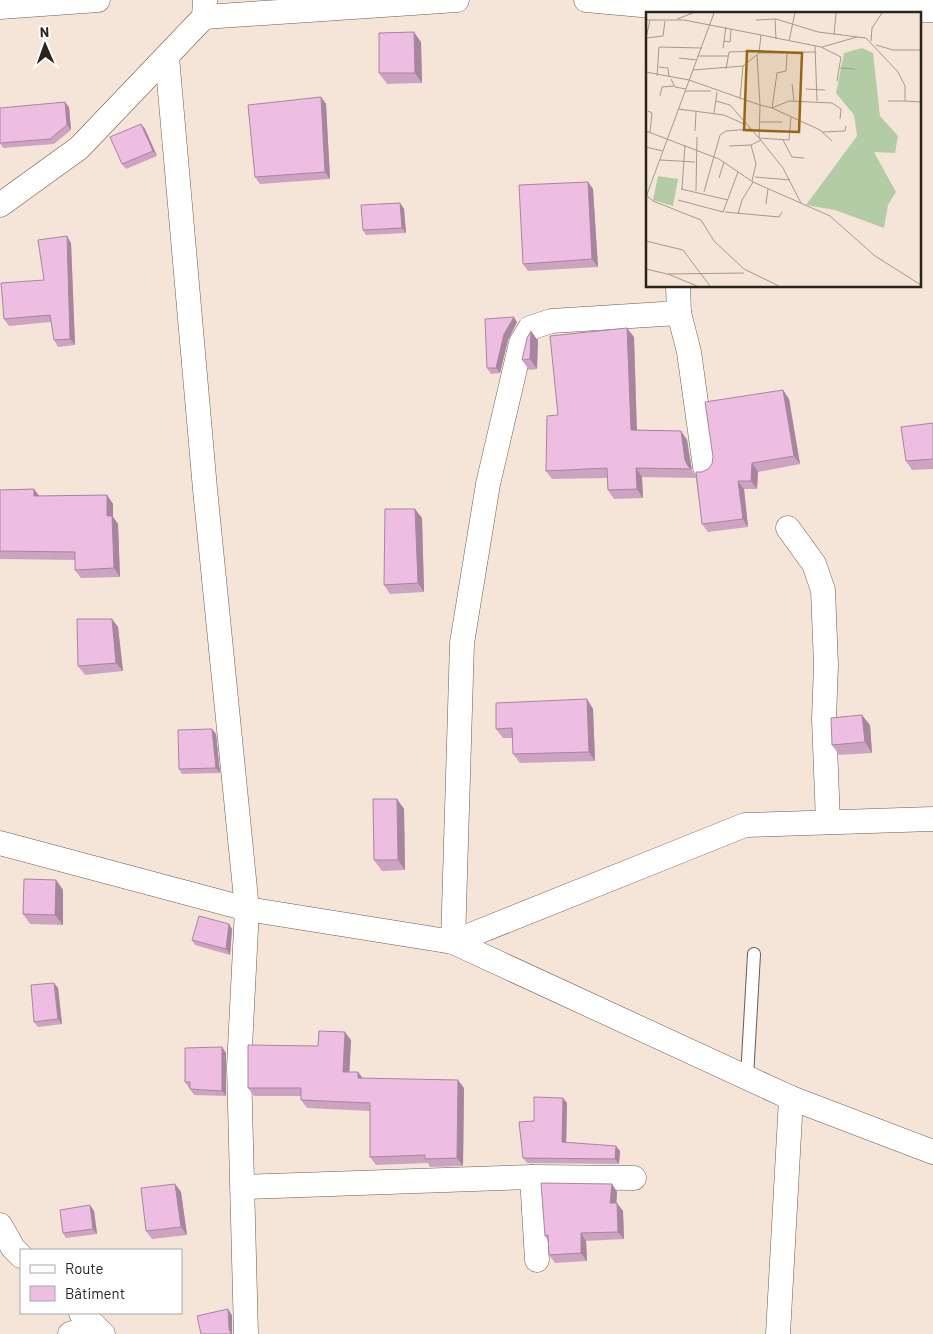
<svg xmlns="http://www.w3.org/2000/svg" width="933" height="1334" viewBox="0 0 933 1334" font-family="Barlow,sans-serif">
	<rect width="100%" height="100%" fill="#f5e5d8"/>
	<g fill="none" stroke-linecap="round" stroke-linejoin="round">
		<g stroke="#6a5c51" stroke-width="14">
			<path id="lane" d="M747 1077 754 954"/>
		</g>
		<g stroke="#6a5c51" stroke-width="25">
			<g id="street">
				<path d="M586 0 675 8 933 10"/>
				<path d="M0 7 98 0"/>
				<path d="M204 17 457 0"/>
				<path d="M0 205 79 148 204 17 205 0"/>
				<path d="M679 313 689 352 705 467"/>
				<path d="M788 528 814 564 823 590 826 665 824 719 828 822"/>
				<path d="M933 819 745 825 453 942 791 1098 933 1152"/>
				<path d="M0 843 247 909 205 489 167 57"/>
				<path d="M532 1177 537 1260"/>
				<path d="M243 1187 532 1177 634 1178"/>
				<path d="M0 1225 13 1248 21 1256"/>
				<path d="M81 1313 103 1334"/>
				<path d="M70 1334 95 1326"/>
				<path d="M246 1334 239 1067 247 909 453 942 462 643 488 484 521 343 530 328 551 321 679 313 678 286"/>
				<path d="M778 1334 791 1098"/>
			</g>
		</g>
		<use href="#lane" stroke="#fff" stroke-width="12"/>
		<use href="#street" stroke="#fff" stroke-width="24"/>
	</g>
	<g fill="#cda3c2">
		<path d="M421 42 422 83 387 84 379 73Z"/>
		<path d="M321 97 326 104 330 179 260 184 255 177Z"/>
		<path d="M69 107 71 130 54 144 3 148 0 143V108Z"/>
		<path d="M141 124 145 129 157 156 126 169 122 164Z"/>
		<path d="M588 182 593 189 598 267 528 271 523 264Z"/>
		<path d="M400 203 404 209 406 233 366 235 363 230Z"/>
		<path d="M71 243 75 345 58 347 54 340 51 322 9 326 4 319 44 280Z"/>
		<path d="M517 322 508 340 500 373 491 374 487 368Z"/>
		<path d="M531 331 538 341 537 369 529 370 522 360Z"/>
		<path d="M634 337 637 430 681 431 687 440 691 469 696 476 702 472 708 469 783 390 789 399 800 464 758 472 757 489H744L748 527 708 532 702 524 696 478 642 477 643 498 614 499 608 490 607 478 552 479 546 471 558 415Z"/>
		<path d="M933 423V469L912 470 906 461Z"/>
		<path d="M34 489 39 496 107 495 113 504V517L118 524 120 577 81 578 75 570V560L0 559V490Z"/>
		<path d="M415 509 422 518 424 592 390 594 384 585Z"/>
		<path d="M112 619 118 627 123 671 85 675 78 666Z"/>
		<path d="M587 699 593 709 595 761 520 763 513 754V738H503L496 729Z"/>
		<path d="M870 725 872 753 839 755 832 745Z"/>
		<path d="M216 734 220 773 182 774 179 769Z"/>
		<path d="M397 799 404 809 405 870 382 871 374 860Z"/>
		<path d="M56 880 63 890V925L30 924 23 914Z"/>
		<path d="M229 924 232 929 230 955 195 945 192 940Z"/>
		<path d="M58 988 62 1024 38 1027 34 1022Z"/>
		<path d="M351 1040 349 1072H358L362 1078 464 1088 463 1166 430 1167 428 1163 376 1165 370 1157V1111L307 1108 301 1100V1096H254L248 1088 318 1046Z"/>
		<path d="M222 1047 226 1053V1096L194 1095 190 1089V1088H189L185 1082Z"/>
		<path d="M563 1098 567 1103 566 1143 616 1146 620 1151 619 1164 527 1163 523 1158 534 1121Z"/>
		<path d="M175 1184 181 1192 187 1235 152 1239 146 1231Z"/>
		<path d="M612 1184 617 1192 616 1203 623 1211 624 1239 586 1241 587 1261 555 1263 549 1255 548 1241 545 1236Z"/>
		<path d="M90 1205 94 1211 97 1234 66 1238 63 1233Z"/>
	</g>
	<g fill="#a7859e">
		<path d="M414 32 421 42 422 83 415 73Z"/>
		<path d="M321 97 326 104 330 179 325 172Z"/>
		<path d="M65 102 69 107 71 130 67 125Z"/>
		<path d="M141 124 145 129 157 156 153 151Z"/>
		<path d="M588 182 593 189 598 267 592 259Z"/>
		<path d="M400 203 404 209 406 233 402 228Z"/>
		<path d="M67 236 71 243 75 345 70 339Z"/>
		<path d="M514 317 517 322 508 340 500 373 496 368 504 334Z"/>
		<path d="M627 328 634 337 637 439 631 430Z"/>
		<path d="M531 331 538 341 537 369 530 359Z"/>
		<path d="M783 390 789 399 800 464 794 456Z"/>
		<path d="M681 431 687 440 692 470 688 466 685 460Z"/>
		<path d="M752 463 758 472 757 489 751 481Z"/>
		<path d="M636 468 642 477 643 498 637 489Z"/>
		<path d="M738 481 744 489 748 527 743 519Z"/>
		<path d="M34 489 40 497 34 496Z"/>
		<path d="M107 495 113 504V517L118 524 120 577 114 568 107 516Z"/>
		<path d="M415 509 422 518 424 592 418 583Z"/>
		<path d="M112 619 118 627 123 671 116 663Z"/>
		<path d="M587 699 593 709 595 761 589 752Z"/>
		<path d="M862 715 870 725 872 753 865 742Z"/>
		<path d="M212 729 216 734 220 773 216 768Z"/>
		<path d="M397 799 404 809 405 870 398 860Z"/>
		<path d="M56 880 63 890V925L55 915Z"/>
		<path d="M229 924 232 929 230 955 226 949Z"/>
		<path d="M54 983 58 988 62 1024 58 1019Z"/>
		<path d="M345 1032 351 1040 349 1080 343 1072Z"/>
		<path d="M222 1047 226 1053V1096L222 1091Z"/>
		<path d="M358 1072 364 1080 358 1078Z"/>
		<path d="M458 1080 464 1088 463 1166 457 1158Z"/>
		<path d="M563 1098 567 1103 566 1148 562 1142Z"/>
		<path d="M616 1146 620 1151 619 1164 615 1159Z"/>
		<path d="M175 1184 181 1192 187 1235 181 1227Z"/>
		<path d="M612 1184 617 1192 616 1211 610 1203Z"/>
		<path d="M617 1203 623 1211 624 1239 618 1232Z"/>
		<path d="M90 1205 94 1211 97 1234 93 1229Z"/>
		<path d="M581 1233 586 1241 587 1261 581 1253Z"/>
		<path d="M228 1309 232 1315V1334H231L229 1329Z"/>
	</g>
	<g fill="#eebee2" stroke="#a7859e">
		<path d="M414 32 415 73H379V33Z"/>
		<path d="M321 97 325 172 255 177 248 105Z"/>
		<path d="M65 102 67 125 50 139 0 143V108Z"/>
		<path d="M141 124 153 151 122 164 110 137Z"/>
		<path d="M588 182 592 259 523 264 519 185Z"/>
		<path d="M400 203 402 228 363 230 361 205Z"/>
		<path d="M67 236 70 339 54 340 50 315 4 319 1 283 44 280 38 240Z"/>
		<path d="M514 317 504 334 496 368H487L485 319Z"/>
		<path d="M627 328 631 430 681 431 685 460 688 466 691 469 636 468 637 489 608 490 607 468 546 471 547 416 558 415 550 336Z"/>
		<path d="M531 331 530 359 522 360 527 338Z"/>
		<path d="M783 390 794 456 752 463 751 481H738L743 519 702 524 696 472H702L708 469 712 464 713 457 705 402Z"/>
		<path d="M933 423V459L906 461 901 427Z"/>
		<path d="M34 489V496L107 495V516H112L114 568 75 570V552L0 551V490Z"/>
		<path d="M385 509H415L418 583 384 585Z"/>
		<path d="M77 619H112L116 663 78 666Z"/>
		<path d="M587 699 589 752 513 754 512 728 496 729V703Z"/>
		<path d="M862 715 865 742 832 745 831 718Z"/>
		<path d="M212 729 216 768 179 769 178 730Z"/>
		<path d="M373 799H397L398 860H374Z"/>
		<path d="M24 879 56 880 55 915 23 914Z"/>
		<path d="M199 916 229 924 226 949 192 940Z"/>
		<path d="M54 983 58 1019 34 1022 31 985Z"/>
		<path d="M319 1031 345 1032 343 1072H358V1078L458 1080 457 1158 425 1159V1155L370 1157V1103L301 1100V1088H248V1045L318 1046Z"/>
		<path d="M222 1047V1091L190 1089V1082H185V1048Z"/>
		<path d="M534 1097 563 1098 562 1142 616 1146 615 1159 523 1158 519 1122 534 1121Z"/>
		<path d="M541 1183 612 1184 610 1203H617L618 1232 581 1233V1253L549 1255 548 1235 545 1236Z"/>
		<path d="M175 1184 181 1227 146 1231 141 1188Z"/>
		<path d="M90 1205 93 1229 63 1233 60 1210Z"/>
		<path d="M228 1309 229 1329 231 1334H201L197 1316Z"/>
	</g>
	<g transform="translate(646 12)">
		<rect width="275" height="275" fill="#f5e5d8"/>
		<path d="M216 36 227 41 234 104 252 124 249 141 228 140 250 180 242 193 238 216 189 198 160 193 211 124 208 103 190 81 198 41ZM12 164 32 167 27 194 7 188Z" fill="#b3cca6"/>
		<path fill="none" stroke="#a4988e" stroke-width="1" d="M31 7 47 1M129 7 130 27M0 8H38L115 23 113 41 97 54 47 58M4 8 0 26 17 24 19 9M110 8 130 7 172 20 220 26 252 60 259 74V89L275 90M115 23 175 35 195 45 191 69M188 23 190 1M78 29 84 30 85 17M143 29 149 1M225 29 226 16 236 1M230 33 247 38H275M169 34 171 89M176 35 211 25M77 36 80 15M113 41 169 40M141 41 140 59 131 61 126 96 114 93 113 126 137 156 155 191M52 44H82M33 46 51 48M13 55 22 56 23 65M194 56 209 57M80 57 83 40 113 39M0 60 43 68 114 93 111 43M11 64 13 35 56 36M25 67 29 75 40 77M146 72 148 89M160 77 179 78M39 79H65M14 84 16 75 28 74M94 87 97 54M70 89 84 93 113 126 143 128 145 105M242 89H259M32 97 78 103 98 112M2 99 6 101 4 120M68 101 71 80M113 110H136M0 119 73 147 107 170 184 204 229 244 275 273M49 119 50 100M177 120 199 119 200 114M137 128 146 145 158 146M186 129 174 118 126 96 143 89 186 91 195 97 194 107M105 133 110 152 106 169M83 134 105 133 115 128M0 135 17 139M14 148 49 150M109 165 144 168M73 166 78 150M35 177 82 188M36 177 39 133M50 179 51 125M58 180 74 123 80 119 104 117M0 183 7 189 55 208 68 229 98 257 133 274M0 185 68 1M32 188 77 200 92 160M120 192 122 177M79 200 133 205 136 200M92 202 96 188 107 170M0 229 37 238 64 274M0 257 21 262 98 261M22 262 51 274"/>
		<path fill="#966517" fill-opacity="0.15" stroke="#966517" stroke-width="2.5" d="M101 39 156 41 153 120 98 118Z"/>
		<rect width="275" height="275" fill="none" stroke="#2a241f" stroke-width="2.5"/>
	</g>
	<rect x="20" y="1249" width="162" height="65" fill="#ffffff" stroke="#aaa7a5"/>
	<rect x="30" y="1265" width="25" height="8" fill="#ffffff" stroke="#aaa7a5"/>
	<text x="65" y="1274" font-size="15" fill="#2a241f">Route</text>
	<rect x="30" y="1286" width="25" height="15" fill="#eebee2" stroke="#aaa7a5"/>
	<text x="65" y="1299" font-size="15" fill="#2a241f">Bâtiment</text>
	<g transform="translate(45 45) rotate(358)" stroke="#ffffff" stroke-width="4" paint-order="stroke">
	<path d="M0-4L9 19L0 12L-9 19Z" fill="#2a241f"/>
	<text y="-8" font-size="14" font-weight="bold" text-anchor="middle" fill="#2a241f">N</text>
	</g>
</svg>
